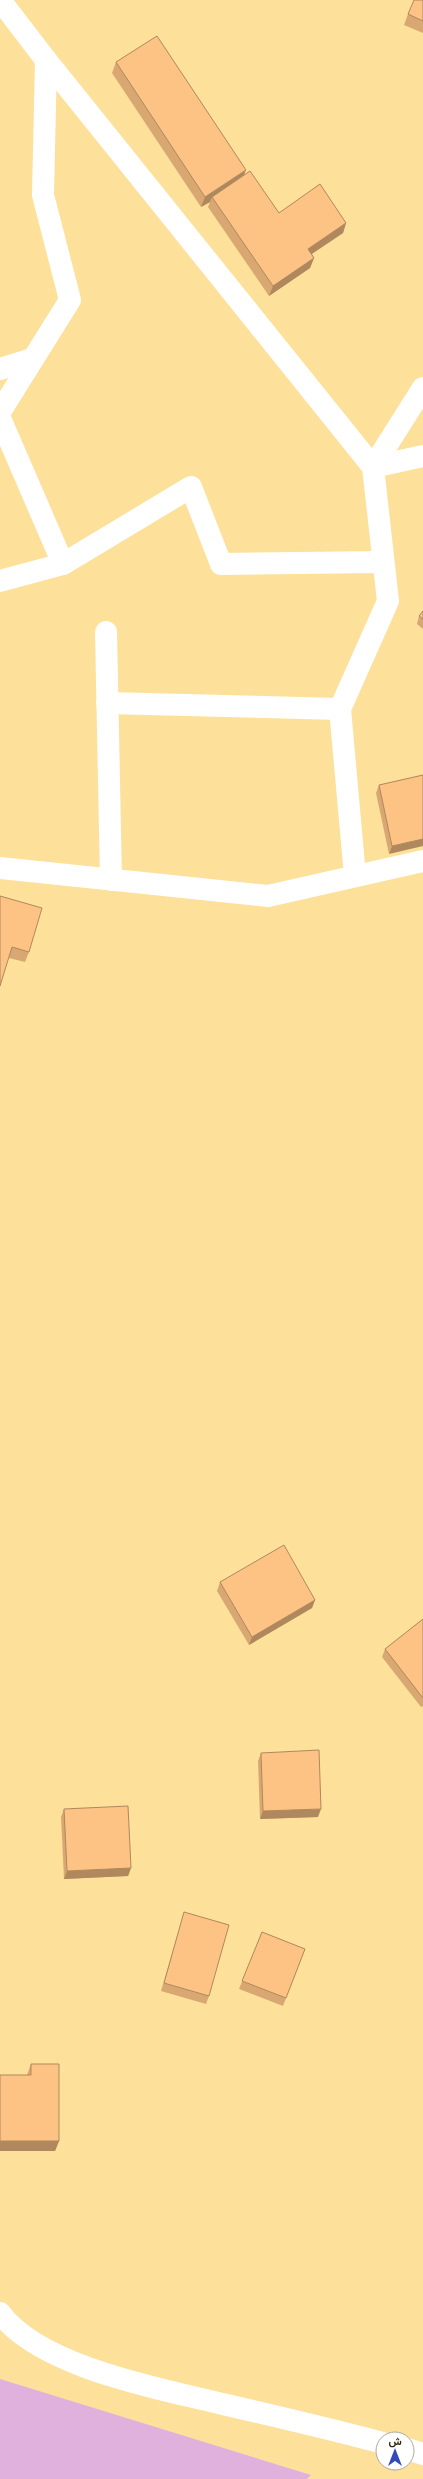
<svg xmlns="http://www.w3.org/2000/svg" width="423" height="2479" viewBox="0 0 423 2479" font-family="Raleway,Vazirmatn,sans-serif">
	<rect width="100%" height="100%" fill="#fde09a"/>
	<path fill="#e0b1dd" d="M0 2379 311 2475 307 2479H0Z"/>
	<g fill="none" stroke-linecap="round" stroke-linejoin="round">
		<g stroke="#fff" stroke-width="22">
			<path d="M0 0 46 60 43 195 70 300 0 412"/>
			<path d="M46 60 373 467 388 601 340 709 355 876"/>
			<path d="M0 369 32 359"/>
			<path d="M0 418 63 564"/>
			<path d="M373 467 423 388"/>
			<path d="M373 467 423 456"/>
			<path d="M0 581 63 564 191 487 221 564 383 562"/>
			<path d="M106 632 111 880"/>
			<path d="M107 703 340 709"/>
			<path d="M0 868 268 896 423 861"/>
			<path d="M0 2313C41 2368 162 2389 227 2405 279 2417 331 2429 383 2443"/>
			<path d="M407 2449 423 2454"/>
		</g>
	</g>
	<g fill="#d9a872">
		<path d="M423 0V33L404 25 408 14Z"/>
		<path d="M116 62 244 175 279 213 346 223 343 233 312 254 314 258 310 268 269 296 208 207 210 202 201 207 112 73Z"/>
		<path d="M423 611V629L417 624 419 616Z"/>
		<path d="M423 775 389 854 376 793 379 785Z"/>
		<path d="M0 896 29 952 25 962 9 958Z"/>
		<path d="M220 1582 315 1600 312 1608 249 1645 217 1591Z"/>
		<path d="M423 1619V1706L421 1707 382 1657 385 1649Z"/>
		<path d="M261 1753 318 1817 260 1819 258 1761Z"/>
		<path d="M64 1809 131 1868 128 1876 64 1879 61 1817Z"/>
		<path d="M184 1912 209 1996 206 2004 161 1991 182 1920Z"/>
		<path d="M262 1932 305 1949 283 2006 239 1989Z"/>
		<path d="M31 2064 59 2141 55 2151H0V2075H27Z"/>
	</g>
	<g fill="#b0885d">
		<path d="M246 170 242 181 212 197 210 202 201 207 205 197Z"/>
		<path d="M346 223 343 233 304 259 308 249Z"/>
		<path d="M314 258 310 268 269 296 273 286Z"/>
		<path d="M423 839V846L389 854 392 846Z"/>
		<path d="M315 1600 312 1608 249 1645 252 1637Z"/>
		<path d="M321 1809 318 1817 260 1819 263 1811Z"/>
		<path d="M131 1868 128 1876 64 1879 67 1871Z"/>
		<path d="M0 2141H59L55 2151H0Z"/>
	</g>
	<g fill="#fcc385" stroke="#b0885d">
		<path d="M414 0H423V21L408 14Z"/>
		<path d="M157 36 246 170 205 197 116 62Z"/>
		<path d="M250 171 279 213 320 184 346 223 308 249 314 258 273 286 212 197Z"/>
		<path d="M423 611V619L419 616Z"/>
		<path d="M423 775V839L392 846 379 785Z"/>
		<path d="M0 896 42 908 29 952 12 947 0 986Z"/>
		<path d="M284 1545 315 1600 252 1637 220 1582Z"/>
		<path d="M423 1619V1698L385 1649Z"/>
		<path d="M319 1750 321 1809 263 1811 261 1753Z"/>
		<path d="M128 1806 131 1868 67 1871 64 1809Z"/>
		<path d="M184 1912 229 1925 209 1996 164 1983Z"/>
		<path d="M262 1932 305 1949 286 1998 242 1981Z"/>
		<path d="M31 2064H59V2141H0V2075H31Z"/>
	</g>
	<g transform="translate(395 2451)"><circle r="19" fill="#ffffff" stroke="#ada99d"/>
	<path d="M0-3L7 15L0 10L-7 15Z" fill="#304bbc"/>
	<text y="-6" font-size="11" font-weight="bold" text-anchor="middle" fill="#322709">ش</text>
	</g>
</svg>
